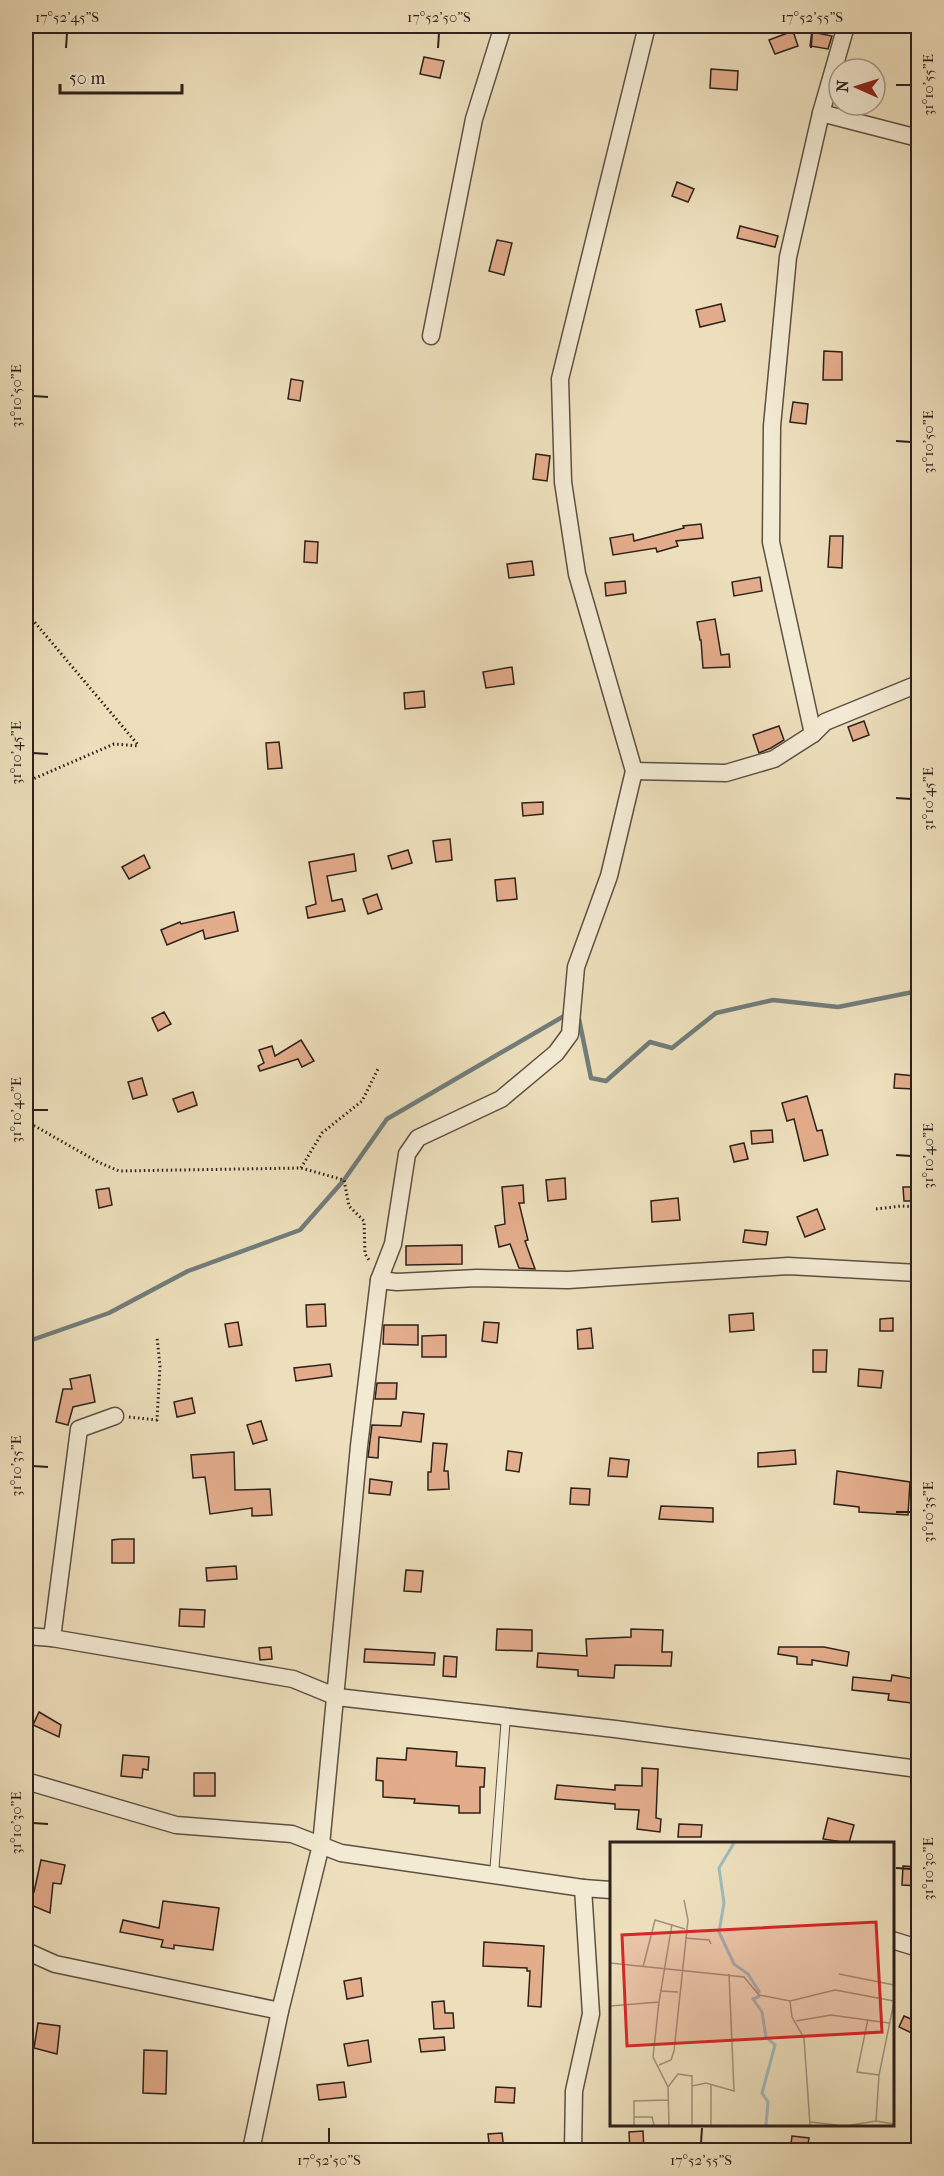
<svg xmlns="http://www.w3.org/2000/svg" width="944" height="2176" viewBox="0 0 944 2176" font-family="'IM FELL French Canon',serif">
	<rect width="100%" height="100%" fill="#eddfbc"/>
	<filter id="stains"><feTurbulence type="fractalNoise" baseFrequency=".00333" numOctaves="4"/><feColorMatrix values="0 0 0 0 .2 0 0 0 0 .09 0 0 0 0 .02 0 0 0 .5 -.17"/></filter>
	<radialGradient id="worn" r=".72"><stop offset=".6" stop-color="#630" stop-opacity="0"/><stop offset="1" stop-color="#630" stop-opacity=".3"/></radialGradient>
	<g fill="none" stroke-linecap="round" stroke-linejoin="round">
		<g stroke="#717d7b" stroke-width="4.5">
			<path d="M579 1019 591 1078 606 1081 650 1042 672 1048 716 1013 773 1000 838 1007 918 991"/>
			<path d="M26 1342 109 1313 188 1271 300 1230 344 1180 387 1119 564 1016"/>
		</g>
	</g>
	<g fill="#e3ac8b" stroke="#2d211b" stroke-width="1.5">
		<path d="M793 31 798 46 775 54 769 40Z"/>
		<path d="M812 32 832 36 828 49 810 46Z"/>
		<path d="M424 57 444 61 440 78 420 74Z"/>
		<path d="M711 69 738 71 737 90 710 88Z"/>
		<path d="M677 182 694 189 688 202 672 196Z"/>
		<path d="M740 226 778 236 775 247 737 238Z"/>
		<path d="M497 240 512 243 504 275 489 271Z"/>
		<path d="M721 304 725 321 700 327 696 310Z"/>
		<path d="M824 351 842 352V380H823Z"/>
		<path d="M291 379 303 381 300 401 288 399Z"/>
		<path d="M793 402 808 404 806 424 790 422Z"/>
		<path d="M536 454 550 456 547 481 533 479Z"/>
		<path d="M701 524 703 538 676 541 678 546 657 552 656 548 613 555 610 538 633 534 634 541 684 528 683 526Z"/>
		<path d="M830 536H843L842 568 828 567Z"/>
		<path d="M305 541 318 542 317 563 304 562Z"/>
		<path d="M532 561 534 575 509 578 507 564Z"/>
		<path d="M760 577 762 591 734 596 732 582Z"/>
		<path d="M625 581 626 593 606 596 605 583Z"/>
		<path d="M715 619 721 655 729 654 730 667 703 668 701 640H700L697 622Z"/>
		<path d="M512 667 514 684 486 688 483 672Z"/>
		<path d="M424 691 425 707 405 709 404 693Z"/>
		<path d="M864 721 869 735 853 741 848 727Z"/>
		<path d="M779 726 784 740 771 748 759 753 753 735Z"/>
		<path d="M279 742 282 768 268 769 266 743Z"/>
		<path d="M543 802V814L523 816 522 803Z"/>
		<path d="M450 839 452 860 436 862 433 841Z"/>
		<path d="M408 850 412 863 392 869 388 856Z"/>
		<path d="M354 854 356 871 327 876 332 901 342 899 345 911 308 918 306 907 316 904 309 862Z"/>
		<path d="M144 855 150 868 129 879 122 867Z"/>
		<path d="M515 878 517 899 497 901 495 880Z"/>
		<path d="M377 894 382 909 368 914 363 899Z"/>
		<path d="M234 912 238 931 205 939 203 930 167 945 161 930 180 922 181 924Z"/>
		<path d="M164 1012 171 1024 158 1031 152 1018Z"/>
		<path d="M301 1040 314 1061 302 1067 298 1059 260 1071 258 1066 264 1063 259 1050 272 1046 275 1056Z"/>
		<path d="M895 1074 915 1076 914 1089 894 1088Z"/>
		<path d="M142 1078 147 1095 133 1099 128 1082Z"/>
		<path d="M193 1092 197 1105 178 1112 173 1099Z"/>
		<path d="M807 1096 817 1131 822 1130 828 1155 804 1161 794 1119 787 1121 782 1103Z"/>
		<path d="M772 1130 773 1142 752 1144 751 1131Z"/>
		<path d="M744 1143 748 1159 734 1162 730 1146Z"/>
		<path d="M565 1178 566 1199 548 1201 546 1180Z"/>
		<path d="M523 1185 524 1203H519L528 1240 525 1241 535 1269 519 1268 510 1244 499 1247 495 1226 505 1224 502 1187Z"/>
		<path d="M903 1187H916V1201H904Z"/>
		<path d="M109 1188 112 1205 99 1208 96 1190Z"/>
		<path d="M678 1198 680 1220 652 1222 651 1201Z"/>
		<path d="M817 1209 825 1229 805 1237 797 1217Z"/>
		<path d="M745 1230 768 1232 766 1245 743 1242Z"/>
		<path d="M462 1245V1264L406 1265V1246Z"/>
		<path d="M325 1304 326 1326 307 1327 306 1305Z"/>
		<path d="M753 1313 754 1330 730 1332 729 1315Z"/>
		<path d="M893 1318V1331H880V1319Z"/>
		<path d="M238 1322 242 1345 229 1347 225 1324Z"/>
		<path d="M484 1322 499 1323 497 1343 482 1341Z"/>
		<path d="M384 1325H418V1345L383 1344Z"/>
		<path d="M591 1328 593 1348 578 1349 577 1330Z"/>
		<path d="M446 1335V1357H422V1336Z"/>
		<path d="M813 1350H827L826 1372H813Z"/>
		<path d="M330 1364 332 1376 296 1381 294 1368Z"/>
		<path d="M859 1369 883 1371 881 1388 858 1386Z"/>
		<path d="M90 1375 95 1402 73 1407 68 1425 56 1422 63 1389H72L70 1379Z"/>
		<path d="M377 1383H397L396 1399H375Z"/>
		<path d="M192 1398 195 1413 177 1417 174 1402Z"/>
		<path d="M403 1412 424 1414 421 1442 379 1437 378 1458 368 1457 372 1425 401 1426Z"/>
		<path d="M261 1421 267 1440 253 1444 247 1425Z"/>
		<path d="M433 1443 447 1444 444 1471H448L449 1489 428 1490V1472H431Z"/>
		<path d="M795 1450 796 1464 758 1467V1453Z"/>
		<path d="M508 1451 522 1453 519 1472 506 1470Z"/>
		<path d="M234 1452 235 1490 270 1489 272 1515 252 1516V1508L210 1514 205 1477 193 1478 191 1455Z"/>
		<path d="M610 1458 629 1460 627 1477 608 1476Z"/>
		<path d="M837 1471 910 1482 908 1515 859 1512V1507L834 1504Z"/>
		<path d="M370 1479 392 1482 390 1495 369 1493Z"/>
		<path d="M571 1488 590 1489 589 1505 570 1504Z"/>
		<path d="M661 1506 713 1508V1522L659 1519Z"/>
		<path d="M120 1539H134V1563H112V1540Z"/>
		<path d="M236 1566 237 1579 207 1581 206 1568Z"/>
		<path d="M406 1570 423 1571 421 1592 404 1591Z"/>
		<path d="M180 1609 205 1610 204 1627 179 1626Z"/>
		<path d="M497 1629 532 1630V1651L496 1650Z"/>
		<path d="M631 1629 663 1630 662 1652H672L671 1666 615 1665 614 1678 578 1676V1670L537 1667 538 1653 587 1656 586 1639 631 1637Z"/>
		<path d="M271 1647 272 1659 260 1660 259 1648Z"/>
		<path d="M779 1647H824L849 1652 847 1666 812 1660V1665L797 1664V1657L778 1654Z"/>
		<path d="M365 1649 435 1653 434 1665 364 1662Z"/>
		<path d="M444 1656 457 1657 456 1677 443 1676Z"/>
		<path d="M892 1675 915 1679 911 1703 888 1700 889 1694 852 1690 853 1677 891 1681Z"/>
		<path d="M39 1712 61 1725 59 1737 33 1725Z"/>
		<path d="M407 1748 457 1752 456 1766 485 1768 484 1787H480V1813H459V1806L414 1803 415 1799 383 1797V1781L376 1780 377 1758 406 1760Z"/>
		<path d="M123 1755 149 1757 148 1770 143 1769 142 1778 121 1776Z"/>
		<path d="M642 1768 658 1769 656 1818 661 1819 660 1832 637 1829 639 1810 615 1809V1804L555 1799 557 1785 615 1790V1785L642 1786Z"/>
		<rect x="194" y="1773" width="21" height="23"/>
		<path d="M828 1818 854 1825 849 1843 823 1839Z"/>
		<path d="M679 1824 702 1825 701 1837H678Z"/>
		<path d="M41 1860 65 1865 61 1884 53 1883 50 1913 26 1903 28 1890 34 1892Z"/>
		<path d="M903 1866 918 1867V1886L902 1885Z"/>
		<path d="M163 1901 219 1908 213 1950 174 1945V1949L161 1947 163 1940 120 1932 123 1920 159 1928Z"/>
		<path d="M484 1942 544 1946 541 2007 528 2006 530 1971H527V1968L483 1966Z"/>
		<path d="M361 1978 363 1996 347 1999 344 1981Z"/>
		<path d="M444 2001 445 2013H453L454 2028 434 2029 432 2002Z"/>
		<path d="M904 2016 918 2022V2036L899 2027Z"/>
		<path d="M38 2023 60 2026 57 2054 34 2048Z"/>
		<path d="M444 2037 445 2050 421 2052 419 2039Z"/>
		<path d="M368 2040 371 2062 348 2066 344 2044Z"/>
		<path d="M144 2050 167 2051 166 2094 143 2093Z"/>
		<path d="M344 2082 346 2097 319 2100 317 2085Z"/>
		<path d="M496 2087 515 2088 514 2103 495 2102Z"/>
		<path d="M643 2131 644 2151H630L629 2132Z"/>
		<path d="M502 2133 504 2151H490L488 2134Z"/>
		<path d="M792 2136 809 2138 807 2151H790Z"/>
	</g>
	<g fill="none" stroke-linecap="round" stroke-linejoin="round">
		<g stroke="#5d5043" stroke-width="10">
			<path id="service" d="M494 1875 506 1716"/>
		</g>
		<g stroke="#5d5043" stroke-width="19">
			<g id="minor">
				<path d="M821 113 918 138"/>
				<path d="M431 336 474 119 503 26"/>
				<path d="M813 734 771 542 772 426 788 257 821 113 846 26"/>
				<path d="M634 771 726 773 774 759 813 734 825 722 918 684"/>
				<path d="M379 1280 397 1282 477 1278 568 1280 788 1266 918 1273"/>
				<path d="M26 1636 52 1638 293 1679 337 1697 615 1729 918 1769"/>
				<path d="M52 1638 79 1429 115 1416"/>
				<path d="M26 1781 176 1825 292 1834 341 1853 583 1888 591 2014 574 2091 573 2150"/>
				<path d="M583 1888 611 1890"/>
				<path d="M892 1940 918 1948"/>
				<path d="M26 1951 55 1964 280 2011"/>
				<path d="M251 2150 280 2011 321 1845 359 1446 379 1280 393 1244 407 1154 418 1138 501 1099 556 1053 570 1034 576 967 609 876 634 771 577 574 563 482 560 379 647 26"/>
			</g>
		</g>
		<g stroke="#2d211b" stroke-width="3" stroke-dasharray="1.5 3" stroke-linecap="butt">
			<path d="M26 612 139 746"/>
			<path d="M26 782 114 744 139 746"/>
			<path d="M26 1121 98 1162 119 1171 301 1168 344 1180 349 1206 364 1221 365 1254 369 1260"/>
			<path d="M301 1168 322 1133 362 1101 379 1067"/>
			<path d="M876 1209 901 1206 918 1207"/>
			<path d="M129 1417 157 1420 160 1366 157 1337"/>
		</g>
		<use href="#service" stroke="#f3ead3" stroke-width="8"/>
		<use href="#minor" stroke="#f3ead3" stroke-width="16"/>
	</g>
	<path fill="none" stroke="#2d211b" stroke-width="2" d="M66 48 67 33M438 48 439 33M811 48 812 33M896 85H911M33 396 48 397M896 441 911 442M33 753 48 754M896 798 911 799M33 1110H48M896 1155 911 1156M33 1466 48 1467M896 1512H911M33 1823 48 1824M896 1868 911 1869M329 2143V2128M701 2143 702 2128"/>
	<g transform="translate(610 1842)">
		<rect width="284" height="284" fill="#eddfbc"/>
		<path fill="none" stroke="#9ebabb" stroke-width="3" d="M124 1 109 26 114 61 109 90 124 122 138 132 150 151M150 154 143 157 152 170 156 195 165 203 152 251 158 260 156 283"/>
		<path fill="none" stroke="#a0937c" stroke-width="1.5" d="M75 96 99 98 101 102M0 121 134 135 149 153 180 159 225 148 284 159M33 125 45 78 75 87M229 132 284 143M50 149 68 150M180 159 182 175 194 196 200 283M49 160 43 215 58 245 59 283M0 164 49 160 62 82M258 177 247 230 269 233M186 179 221 173 279 181M49 223 61 218 64 209 78 78 74 58M82 244 96 241 124 249 119 132M58 245 68 232 82 234V283M24 275H42L44 283M266 279 269 233 284 160M200 280 227 283M24 283V259L58 258M101 283V243M241 283 266 279 284 282"/>
		<path fill="#d62828" fill-opacity="0.15" stroke="#d62828" stroke-width="3" d="M266 80 272 190 17 204 12 93Z"/>
		<rect width="284" height="284" fill="none" stroke="#2d211b" stroke-width="3"/>
	</g>
	<rect width="944" height="2176" fill="none" stroke="#eddfbc" stroke-width="66"/>
	<g transform="translate(857 87) rotate(273)"><circle r="28" fill="#f3ead3" stroke="#a49a89" stroke-width="1.5"/>
	<path d="M0-4.5L10 22L0 15L-10 22Z" fill="#8f2418"/>
	<text y="-9" font-size="16" font-weight="bold" text-anchor="middle" fill="#2d211b">N</text>
	</g>
	<path d="M60 84v9h122v-9" fill="none" stroke="#2d211b" stroke-width="3"/>
	<text x="69" y="84" font-size="18" fill="#2d211b" stroke="#f3ead3" stroke-width="4.5" paint-order="stroke">50 m</text>
	<rect x="33" y="33" width="878" height="2110" fill="none" stroke="#2d211b" stroke-width="2"/>
	<g font-size="15" text-anchor="middle" fill="#2d211b">
		<text x="67" y="22">17°52'45"S</text>
		<text x="439" y="22">17°52'50"S</text>
		<text x="812" y="22">17°52'55"S</text>
		<text transform="translate(928 85) rotate(-90)" y="5">31°10'55"E</text>
		<text transform="translate(16 396) rotate(-90)" y="5">31°10'50"E</text>
		<text transform="translate(928 442) rotate(-90)" y="5">31°10'50"E</text>
		<text transform="translate(16 753) rotate(-90)" y="5">31°10'45"E</text>
		<text transform="translate(928 799) rotate(-90)" y="5">31°10'45"E</text>
		<text transform="translate(16 1110) rotate(-90)" y="5">31°10'40"E</text>
		<text transform="translate(928 1156) rotate(-90)" y="5">31°10'40"E</text>
		<text transform="translate(16 1466) rotate(-90)" y="5">31°10'35"E</text>
		<text transform="translate(928 1512) rotate(-90)" y="5">31°10'35"E</text>
		<text transform="translate(16 1823) rotate(-90)" y="5">31°10'30"E</text>
		<text transform="translate(928 1869) rotate(-90)" y="5">31°10'30"E</text>
		<text x="329" y="2165">17°52'50"S</text>
		<text x="701" y="2165">17°52'55"S</text>
	</g>
	<rect width="100%" height="100%" filter="url(#stains)"/>
	<rect width="100%" height="100%" fill="url(#worn)"/>
</svg>
